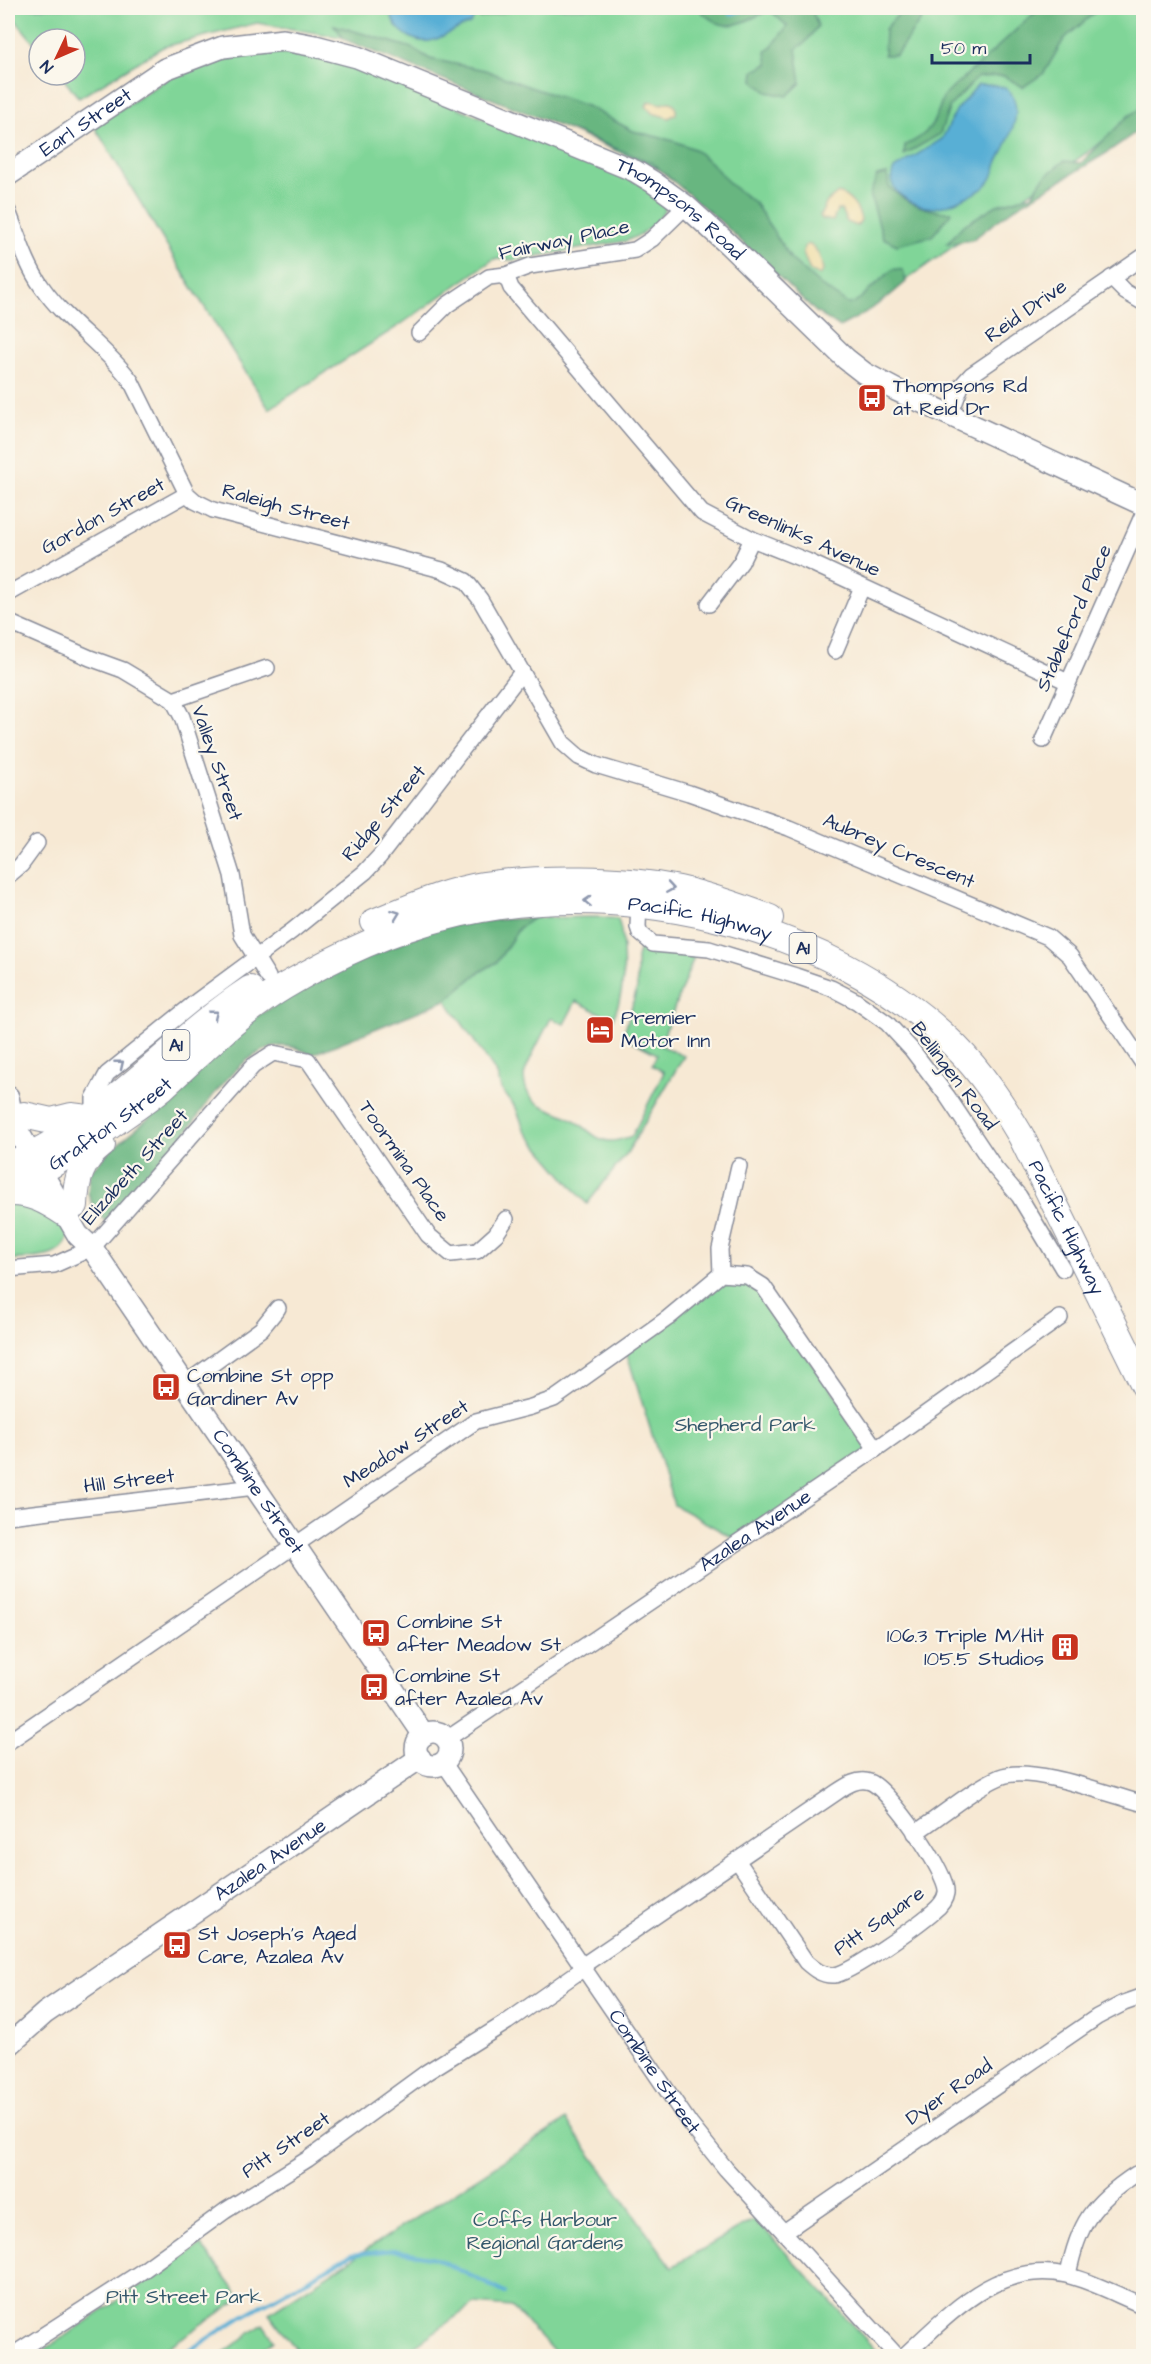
<svg xmlns="http://www.w3.org/2000/svg" width="1151" height="2364" viewBox="0 0 1151 2364" font-family="'Architects Daughter',sans-serif">
	<rect width="100%" height="100%" fill="#fbf7ec"/>
	<filter id="ink" filterUnits="userSpaceOnUse"><feTurbulence type="fractalNoise" baseFrequency=".0167" numOctaves="2"/><feDisplacementMap in="SourceGraphic" scale="12" xChannelSelector="R" yChannelSelector="G"/><feConvolveMatrix kernelMatrix="1 2 1 2 8 2 1 2 1" color-interpolation-filters="sRGB"/></filter>
	<filter id="wash" filterUnits="userSpaceOnUse"><feTurbulence type="fractalNoise" baseFrequency=".008" numOctaves="4" result="noise"/><feDisplacementMap in="SourceGraphic" scale="24" xChannelSelector="R" yChannelSelector="G"/><feGaussianBlur stdDeviation="1.35" result="paint"/><feColorMatrix in="noise" values="0 0 0 0 0 0 0 0 0 0 0 0 0 0 0 0 0 1.4 0 .05"/><feComposite in="paint" operator="in"/></filter>
	<g filter="url(#wash)">
		<rect width="100%" height="100%" fill="#f7e9d4"/>
		<g fill="#80d598" stroke="#4e827b" stroke-width="1.5">
			<path d="M8 8H1143V113L856 315 671 175 442 74 352 39 257 23 163 47 79 98 60 75H75V39H39V49L8 11Z"/>
			<path d="M256 52 299 54 360 67 639 183 668 204C659 223 645 234 626 241L513 260 494 259 400 325 269 409 185 276 94 126 172 76 216 61Z"/>
			<path d="M600 917 618 919 621 930C625 961 626 996 610 1024L600 1019 602 1014 576 1001 564 1024 551 1018C546 1029 523 1069 524 1077 525 1109 554 1107 574 1120 586 1127 595 1140 609 1141 616 1142 625 1138 632 1136L664 1072 652 1065 657 1054 623 1036 637 989V956L641 945 649 948 696 952 660 1045 684 1056 627 1153 587 1204 525 1131 516 1108 501 1089 497 1074 446 1000 478 973 497 962 519 928 534 918Z"/>
			<path d="M8 1198 29 1199 70 1231C65 1262 33 1257 8 1260Z"/>
			<path d="M721 1274 747 1276 876 1449 739 1541 674 1505 625 1348Z"/>
			<path d="M566 2120 672 2267 755 2219 881 2356H558L512 2307 474 2304 400 2356H301L269 2313Z"/>
			<path d="M201 2245 241 2298 155 2356H35Z"/>
			<path d="M263 2324 274 2340 252 2356H226L223 2353Z"/>
		</g>
		<g fill="#68b680" stroke="#42726f" stroke-width="1.5">
			<path d="M476 8H522L480 18Z"/>
			<path d="M698 8H811L818 26 805 43 796 49 801 83 787 96 767 92 753 80 754 71 768 64 766 52 777 40 787 26 770 10C740 23 725 37 698 8Z"/>
			<path d="M904 8H929L896 55H884L885 29Z"/>
			<path d="M1040 8H1100L1064 39 1044 73 1023 87 1004 76 978 77 950 106 940 134 904 155 905 145C929 136 936 121 943 97Z"/>
			<path d="M334 25 412 48 430 59 485 70 527 86 589 107 633 131 674 141 694 149 711 163 731 185 755 203 791 259 820 285 848 304 855 303 893 269 903 270 906 282C885 301 864 315 839 327L816 312 722 223 652 163 345 40Z"/>
			<path d="M1143 107V127L1105 154 1016 207 972 240 947 244 962 226 997 205 1032 195 1043 178 1064 161 1081 163 1128 116Z"/>
			<path d="M887 174 889 187C907 204 927 212 952 212L932 236 897 245 883 238 870 194 877 176Z"/>
			<path d="M534 918 519 928 497 962 478 973 446 1000 311 1055C252 1016 203 1115 172 1151 151 1175 128 1198 106 1222L94 1210 88 1193 90 1171 112 1149 161 1108 191 1074 240 1026 299 991 359 961 436 927 504 919Z"/>
		</g>
		<g fill="#eeda9e" stroke="#84847e" stroke-width="1.5">
			<path d="M649 101 662 104C671 100 677 102 676 114L669 118 652 113 646 106Z"/>
			<path d="M838 193C849 196 859 208 861 220L857 226 847 222 841 210H837L833 221 822 219 820 216 827 202Z"/>
			<path d="M808 244C818 247 822 262 823 271L819 275 810 271 803 253 804 247Z"/>
		</g>
		<g fill="#58afd5" stroke="#3a6f9a" stroke-width="1.5">
			<path d="M396 8H474L476 15 470 24C448 30 432 51 408 36 399 30 394 25 391 14Z"/>
			<path d="M978 85C986 85 998 84 1005 88 1029 105 1007 143 998 161 995 167 994 177 989 182 984 189 974 194 966 197 941 209 927 214 902 196 892 189 889 180 894 169L942 139 957 109Z"/>
		</g>
		<g fill="none" stroke-linecap="round" stroke-linejoin="round">
			<g stroke="#58afd5" stroke-width="4">
				<path d="M730 14 750 8"/>
				<path d="M181 2356 243 2316 351 2255 393 2250 435 2258 505 2293"/>
			</g>
		</g>
	</g>
	<g filter="url(#ink)">
		<g fill="none" stroke-linecap="round" stroke-linejoin="round">
			<g stroke="#898c99" stroke-width="18">
				<g id="street">
					<path d="M8 211C18 236 26 265 42 287 67 323 105 346 131 381L187 494 195 501 213 510 442 570 466 581 480 599 563 743 579 757 596 765 689 793 789 828 1048 937 1070 956 1144 1065"/>
					<path d="M506 275 511 288 702 513 752 539 807 561 1068 682"/>
					<path d="M1111 278 1125 292 1144 303"/>
					<path d="M419 333 447 305 489 277 506 275 530 266 635 250 652 239 686 206"/>
					<path d="M950 415 961 386 971 375 1144 256"/>
					<path d="M8 594 187 494"/>
					<path d="M709 604 741 562 752 539"/>
					<path d="M8 622 90 658 123 670 173 700 182 717 232 875 242 935 268 977"/>
					<path d="M835 651 862 587"/>
					<path d="M173 700 267 668"/>
					<path d="M1043 740 1144 512"/>
					<path d="M8 876 21 865 37 843"/>
					<path d="M639 899 638 927 640 933 653 944 709 949 796 976 831 988 856 1001 887 1023 912 1050 947 1096 995 1168 1019 1196 1063 1269"/>
					<path d="M94 1113V1098L107 1074 197 1001 292 931 365 872 380 856 522 672"/>
					<path d="M8 1269 54 1265 92 1248 253 1066 273 1053 308 1060 428 1235 451 1254 477 1251 496 1234 506 1219"/>
					<path d="M721 1274 720 1249 739 1166"/>
					<path d="M185 1384 261 1329 278 1308"/>
					<path d="M8 1516 255 1487"/>
					<path id="s1" d="M447 1739 876 1449 1060 1318"/>
					<path d="M8 1742 476 1421 531 1407 554 1399 668 1318 721 1274 747 1276 763 1286 876 1449"/>
					<path id="s2" d="M443 1762 690 2124 726 2169 897 2356"/>
					<path d="M915 1833C941 1816 972 1789 1000 1777 1029 1764 1111 1795 1144 1804"/>
					<path d="M582 1966 837 1792C847 1785 858 1778 870 1782 888 1788 949 1874 946 1893 945 1900 939 1907 934 1911 919 1924 850 1974 834 1975 822 1976 814 1969 806 1962L737 1860"/>
					<path d="M784 2232 1097 2017 1124 2003 1144 1996"/>
					<path d="M1068 2275C1078 2224 1092 2203 1136 2174"/>
					<path d="M11 2356 141 2272 225 2211 308 2159 427 2072 507 2022 584 1968"/>
					<path d="M904 2356C950 2314 997 2260 1066 2275 1092 2281 1119 2296 1144 2306"/>
				</g>
			</g>
			<g stroke="#898c99" stroke-width="24">
				<g id="secondary">
					<path id="s3" d="M8 175 165 69 223 47 283 40 315 46 357 57 635 171 653 182 686 206 728 244 846 359 864 373 896 390 1144 505"/>
					<path id="s4" d="M8 1097 13 1123 78 1235 92 1248 424 1735"/>
					<circle cx="433" cy="1749" r="17"/>
					<path id="s5" d="M8 2046 45 2013 420 1758"/>
				</g>
			</g>
			<g stroke="#898c99" stroke-width="28">
				<g id="highway">
					<path d="M374 922C409 908 445 891 483 885 542 877 620 877 679 889 710 896 741 907 770 918"/>
					<path d="M24 1115 51 1121 71 1116 87 1118"/>
					<path d="M8 1165C101 1128 167 1043 250 989"/>
					<path id="s6" d="M8 1186C50 1170 87 1143 124 1116 137 1107 150 1098 162 1088 202 1052 238 1014 285 986 334 957 386 932 442 918 610 872 830 921 955 1046 982 1073 1002 1104 1021 1136L1144 1385"/>
					<path d="M8 1193C31 1192 46 1201 66 1214"/>
					<path d="M75 1205C76 1179 81 1161 102 1145"/>
				</g>
			</g>
			<use href="#street" stroke="#fff" stroke-width="15"/>
			<use href="#secondary" stroke="#fff" stroke-width="21"/>
			<use href="#highway" stroke="#fff" stroke-width="26"/>
		</g>
		<defs><path id="oneway-chevron" d="M-2-3.5L2.5 0L-2 3.5" fill="none" stroke-width="1.6" stroke-linecap="round" stroke-linejoin="round" transform="scale(1.5)"/></defs>
		<g stroke="#8d97ae">
			<use href="#oneway-chevron" transform="translate(670 888) rotate(9)"/>
			<use href="#oneway-chevron" transform="translate(588 901) rotate(-177)"/>
			<use href="#oneway-chevron" transform="translate(396 914) rotate(-21)"/>
			<use href="#oneway-chevron" transform="translate(214 1014) rotate(-38)"/>
			<use href="#oneway-chevron" transform="translate(120 1064) rotate(-39)"/>
		</g>
	</g>
	<defs>
		<g id="bus-square" transform="scale(1.5)"><rect x="-9" y="-9" width="18" height="18" rx="4" fill="#c8321e" stroke="#fbf7ec"/><path d="M-5-6H5V4H4V6H2V4H-2V6H-4V4H-5ZM-3.5-4V0h7V-4ZM-3.5 1.2v1.5H-2V1.2ZM2 1.2v1.5H3.5V1.2Z" fill="#fff"/></g>
		<g id="hotel-square" transform="scale(1.5)"><rect x="-9" y="-9" width="18" height="18" rx="4" fill="#c8321e" stroke="#fbf7ec"/><path d="M-6-4.5h1.5V1H6V5H4.5V3h-9V5H-6ZM-4 0a1.8 1.8 0 1 1 3.6 0ZM.5 0V-2.5h3Q6-2.5 6 0Z" fill="#fff"/></g>
		<g id="building-square" transform="scale(1.5)"><rect x="-9" y="-9" width="18" height="18" rx="4" fill="#c8321e" stroke="#fbf7ec"/><path d="M-4-6H4V6H1V3H-1V6H-4ZM-2.5-4.3h1.7v1.8h-1.7ZM.8-4.3h1.7v1.8H.8ZM-2.5-1h1.7V.8h-1.7ZM.8-1h1.7V.8H.8Z" fill="#fff"/></g>
	</defs>
	<g fill-rule="evenodd">
		<use href="#bus-square" x="872" y="398"/>
		<use href="#hotel-square" x="600" y="1030"/>
		<use href="#bus-square" x="166" y="1387"/>
		<use href="#bus-square" x="376" y="1633"/>
		<use href="#building-square" x="1065" y="1647"/>
		<use href="#bus-square" x="374" y="1687"/>
		<use href="#bus-square" x="177" y="1945"/>
	</g>
	<g text-anchor="middle" dominant-baseline="central" stroke-width="4.5" stroke-linejoin="round" paint-order="stroke">
		<g fill="#fbf7ec" stroke="#5e6b89" stroke-width="1.5">
			<rect x="789.5" y="933" width="27" height="30" rx="4.5"/>
			<rect x="162.5" y="1030" width="27" height="30" rx="4.5"/>
		</g>
		<g font-size="18" font-weight="bold" fill="#1b2f5e">
			<text x="803" y="948">A1</text>
			<text x="176" y="1045">A1</text>
		</g>
		<g font-size="20" fill="#1b2f5e" stroke="#fbf7ec">
			<text stroke="none"><textPath href="#s3" startOffset="94">Earl Street</textPath></text>
			<text stroke="none"><textPath href="#s3" startOffset="747">Thompsons Road</textPath></text>
			<text transform="translate(564 240) rotate(-12)">Fairway Place</text>
			<text transform="translate(1026 311) rotate(-35)">Reid Drive</text>
			<text transform="translate(286 507) rotate(15)">Raleigh Street</text>
			<text transform="translate(103 516) rotate(-29)">Gordon Street</text>
			<text transform="translate(803 536) rotate(25)">Greenlinks Avenue</text>
			<text transform="translate(1074 618) rotate(-66)">Stableford Place</text>
			<text transform="translate(217 763) rotate(71)">Valley Street</text>
			<text transform="translate(384 813) rotate(-50)">Ridge Street</text>
			<text transform="translate(899 851) rotate(23)">Aubrey Crescent</text>
			<text stroke="none"><textPath href="#s6" startOffset="776">Pacific Highway</textPath></text>
			<text transform="translate(954 1076) rotate(53)">Bellingen Road</text>
			<text stroke="none"><textPath href="#s6" startOffset="120">Grafton Street</textPath></text>
			<text transform="translate(404 1161) rotate(55)">Toormina Place</text>
			<text transform="translate(135 1167) rotate(-48)">Elizabeth Street</text>
			<text stroke="none"><textPath href="#s6" startOffset="1280">Pacific Highway</textPath></text>
			<text transform="translate(406 1444) rotate(-33)">Meadow Street</text>
			<text transform="translate(129 1481) rotate(-7)">Hill Street</text>
			<text stroke="none"><textPath href="#s4" startOffset="470">Combine Street</textPath></text>
			<text stroke="none"><textPath href="#s1" startOffset="372">Azalea Avenue</textPath></text>
			<text stroke="none"><textPath href="#s5" startOffset="322">Azalea Avenue</textPath></text>
			<text transform="translate(879 1921) rotate(-35)">Pitt Square</text>
			<text stroke="none"><textPath href="#s2" startOffset="375">Combine Street</textPath></text>
			<text transform="translate(949 2092) rotate(-35)">Dyer Road</text>
			<text transform="translate(286 2145) rotate(-34)">Pitt Street</text>
		</g>
		<g font-size="20" fill="#1b2f5e" stroke="#fbf7ec" text-anchor="start">
			<text x="893" y="386">Thompsons Rd<tspan x="893" dy="23">at Reid Dr</tspan></text>
			<text x="621" y="1018">Premier<tspan x="621" dy="23">Motor Inn</tspan></text>
			<text x="187" y="1376">Combine St opp<tspan x="187" dy="23">Gardiner Av</tspan></text>
			<text x="397" y="1622">Combine St<tspan x="397" dy="23">after Meadow St</tspan></text>
			<text x="1044" y="1636" text-anchor="end">106.3 Triple M/Hit<tspan x="1044" dy="23">105.5 Studios</tspan></text>
			<text x="395" y="1676">Combine St<tspan x="395" dy="23">after Azalea Av</tspan></text>
			<text x="198" y="1934">St Joseph's Aged<tspan x="198" dy="23">Care, Azalea Av</tspan></text>
		</g>
		<g font-size="20" fill="#34586c" stroke="#fbf7ec">
			<text x="745" y="1425">Shepherd Park</text>
			<text x="545" y="2220">Coffs Harbour<tspan x="545" dy="23">Regional Gardens</tspan></text>
			<text x="184" y="2297">Pitt Street Park</text>
		</g>
	</g>
	<rect width="1151" height="2364" fill="none" stroke="#fbf7ec" stroke-width="30"/>
	<g transform="translate(57 57) rotate(226)"><circle r="28" fill="#fbf7ec" stroke="#a1a7b3" stroke-width="1.5"/>
	<path d="M0-4.5L10 22L0 15L-10 22Z" fill="#c8321e"/>
	<text y="-9" font-size="16" font-weight="bold" text-anchor="middle" fill="#1b2f5e">N</text>
	</g>
	<path d="M932 54v9h98v-9" fill="none" stroke="#1b2f5e" stroke-width="3"/>
	<text x="941" y="54" font-size="18" fill="#1b2f5e" stroke="#fbf7ec" stroke-width="4.5" paint-order="stroke">50 m</text>
</svg>
